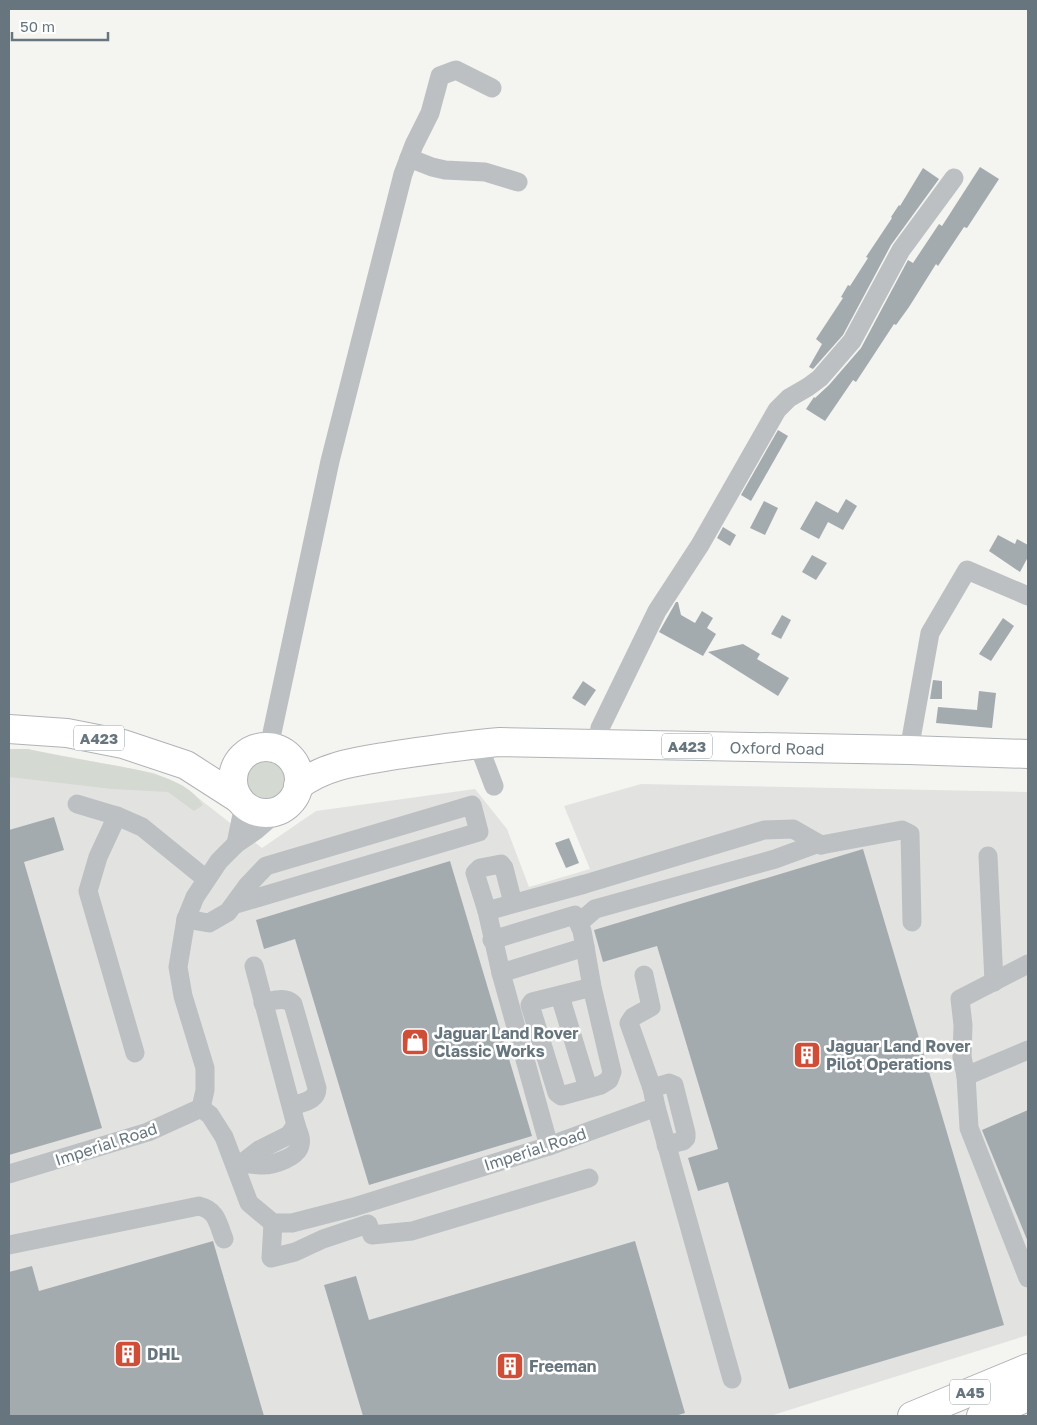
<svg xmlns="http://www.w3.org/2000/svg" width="1037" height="1425" viewBox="0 0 1037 1425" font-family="'Golos Text',sans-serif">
	<rect width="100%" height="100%" fill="#f4f4f1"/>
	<path fill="#e2e3e1" d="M9 749H27L154 773 183 786 262 848 316 811 475 789 507 829 529 887 590 869 564 806 641 784 1028 792V1335L770 1416H9Z"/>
	<g fill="#d4d9d1">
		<path d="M9 749H27C50 754 72 758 95 762 127 768 185 774 203 805L194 811 168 792 112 789 9 777Z"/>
		<circle cx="265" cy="781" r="24"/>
	</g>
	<g fill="#a4abaf">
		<path d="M980 167 999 179 967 228 964 227 938 266 936 264 909 307 896 325 894 324 856 382 853 380 825 421 806 409 814 397 815 398 829 385 861 348 908 260 913 263 939 224 942 226Z"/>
		<path d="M923 168 939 179 891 245 843 335 813 369 809 367 822 344 816 339 843 298 841 297 848 285 850 286 868 258 866 257 892 218 891 217 899 205 900 206Z"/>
		<path d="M778 430 788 436 751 501 741 495Z"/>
		<path d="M846 499 857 506 843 530 828 522 819 539 800 529 816 501 838 513Z"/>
		<path d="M764 501 778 508 765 535 750 528Z"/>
		<path d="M723 527 736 535 730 546 717 538Z"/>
		<path d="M998 535 1015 544 1017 539 1028 545V557L1020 572 989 551Z"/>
		<path d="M812 555 827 563 816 580 802 572Z"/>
		<path d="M676 602H678L681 615 695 623 702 611 713 618 707 628 716 634 703 656 659 632Z"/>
		<path d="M782 615 791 620 781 639 771 634Z"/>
		<path d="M1003 618 1014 626 991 661 979 654Z"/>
		<path d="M743 644 760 654 757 659 789 678 778 696 708 652Z"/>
		<path d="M933 680 942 681V699H930Z"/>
		<path d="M583 681 596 690 585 706 572 698Z"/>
		<path d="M979 691 996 693 992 728 936 723 938 707 977 710Z"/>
		<path d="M54 817 64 850 24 862 102 1128 9 1155V830Z"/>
		<path d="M569 838 579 863 566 868 555 843Z"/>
		<path d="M863 849 1004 1325 789 1389 728 1182 698 1191 688 1158 718 1149 657 946 603 962 594 930Z"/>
		<path d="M450 861 532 1136 369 1185 295 939 264 949 256 920Z"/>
		<path d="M1028 1110V1242L982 1130Z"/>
		<path d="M213 1241 264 1416H9V1272L32 1266 39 1291Z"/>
		<path d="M635 1241 685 1413 675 1416H363L324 1285 356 1276 369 1320Z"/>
	</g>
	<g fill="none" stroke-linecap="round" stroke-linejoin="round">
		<g stroke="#b0b3b6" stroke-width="30">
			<g id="highway">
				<path d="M9 729 67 733 123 744 186 765 239 799"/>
				<circle cx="266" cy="780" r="33"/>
				<path d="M298 786C326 764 362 761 396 755 431 750 465 745 500 742L909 750 1028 754"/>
				<path d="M912 1416 1028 1368"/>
				<path d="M981 1416 1028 1397"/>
			</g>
		</g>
		<g stroke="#bcc0c2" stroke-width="19">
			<path d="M409 158 432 167 445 170 485 172 518 182"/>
			<path d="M478 744 494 786"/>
			<path d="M598 744 600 728 657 611 700 545 777 410 789 398 808 387 820 378 852 341 901 250 954 178"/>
			<path d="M269 747 330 461 403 174 414 145 430 113 440 76 456 70 492 88"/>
			<path d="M909 750 930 633 967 570 1028 596"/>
			<path d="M77 804 117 816"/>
			<path d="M236 844 244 805"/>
			<path d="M988 856 994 982"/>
			<path d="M513 903 504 868 501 864 480 868 475 873 487 911 501 973 549 1146"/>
			<path d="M487 911 585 884 764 830 793 829 821 845 902 830 910 834 912 922"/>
			<path d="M186 919 209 923 228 912 247 886 266 866 472 805 479 832 233 905"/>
			<path d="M579 923 595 909 775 859 816 844 821 845"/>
			<path d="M492 940 575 915 582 931 585 947 501 973"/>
			<path d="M585 947 592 987 612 1072 609 1080 601 1085 561 1096 557 1093 530 1005 532 1002 592 987"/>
			<path d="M1028 964 960 999 963 1025 962 1057 966 1076 969 1128 1028 1278"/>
			<path d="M644 975 651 1007 633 1017 629 1023 652 1088 656 1107"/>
			<path d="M560 996 588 1088"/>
			<path d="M263 1003C273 1001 285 996 293 1004L317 1088C317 1101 303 1102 292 1106"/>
			<path d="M135 1053 88 891 98 857 117 816 142 827 206 879"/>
			<path d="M966 1076 1028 1050"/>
			<path d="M652 1088 669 1083 674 1085 686 1133V1138L683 1141 666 1145"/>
			<path d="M201 1108 210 1115 224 1137 249 1203 273 1223H292L354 1207 549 1146 656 1107 732 1379"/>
			<path d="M243 1163C250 1164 257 1165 263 1165 274 1165 298 1157 300 1145 302 1138 298 1132 296 1125L254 966"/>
			<path d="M237 1167 259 1150 289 1135 296 1125"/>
			<path d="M9 1174 148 1132 201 1108 205 1090V1068L183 996 178 967 186 919 195 897 219 861 236 844 255 831 278 811"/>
			<path d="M273 1223 271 1258 295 1252 323 1239 368 1224 372 1235 412 1231 589 1178"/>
			<path d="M9 1245 199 1206C217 1210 218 1224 224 1239"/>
		</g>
		<use href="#highway" stroke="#fff" stroke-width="28"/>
	</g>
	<defs>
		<g id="shop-square" transform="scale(1.4375)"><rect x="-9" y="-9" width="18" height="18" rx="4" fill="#ce4e37" stroke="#fff"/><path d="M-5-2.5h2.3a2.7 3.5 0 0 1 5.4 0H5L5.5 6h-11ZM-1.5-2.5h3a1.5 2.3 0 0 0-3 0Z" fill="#fff"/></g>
		<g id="building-square" transform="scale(1.4375)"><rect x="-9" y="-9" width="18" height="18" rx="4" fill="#ce4e37" stroke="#fff"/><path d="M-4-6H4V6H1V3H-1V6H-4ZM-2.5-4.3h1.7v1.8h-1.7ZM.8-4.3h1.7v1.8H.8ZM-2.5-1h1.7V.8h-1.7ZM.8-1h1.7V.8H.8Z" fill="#fff"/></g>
	</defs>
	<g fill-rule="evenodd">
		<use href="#shop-square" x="415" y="1042"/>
		<use href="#building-square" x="807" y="1055"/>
		<use href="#building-square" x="128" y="1354"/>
		<use href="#building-square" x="510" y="1366"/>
	</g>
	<g text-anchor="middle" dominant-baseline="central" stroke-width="5" stroke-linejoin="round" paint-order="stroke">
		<g fill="#fff" stroke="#959fa5" stroke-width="1">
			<rect x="74" y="725.5" width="50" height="25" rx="4"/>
			<rect x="662" y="733.5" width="50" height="25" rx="4"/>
			<rect x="950" y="1379.5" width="40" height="25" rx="4"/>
		</g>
		<g font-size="15" font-weight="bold" fill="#67767e">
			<text x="99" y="738">A423</text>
			<text x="687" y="746">A423</text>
			<text x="970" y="1392">A45</text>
		</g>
		<g font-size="16" fill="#67767e" stroke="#fff">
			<text transform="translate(777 748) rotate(1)">Oxford Road</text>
			<text transform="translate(106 1144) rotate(-18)">Imperial Road</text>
			<text transform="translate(535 1149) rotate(-18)">Imperial Road</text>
		</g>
		<g font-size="16" font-weight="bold" fill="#67767e" stroke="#fff" text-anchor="start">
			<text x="434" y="1033">Jaguar Land Rover<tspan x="434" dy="18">Classic Works</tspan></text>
			<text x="826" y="1046">Jaguar Land Rover<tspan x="826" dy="18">Pilot Operations</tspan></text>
			<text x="147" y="1354">DHL</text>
			<text x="529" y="1366">Freeman</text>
		</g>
	</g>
	<rect width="1037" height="1425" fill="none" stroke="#67767e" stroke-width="20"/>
	<path d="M12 32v8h96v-8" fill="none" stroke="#67767e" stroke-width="2.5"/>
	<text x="20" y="32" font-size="15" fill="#67767e" stroke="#ffffff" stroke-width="4" paint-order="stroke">50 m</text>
</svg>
